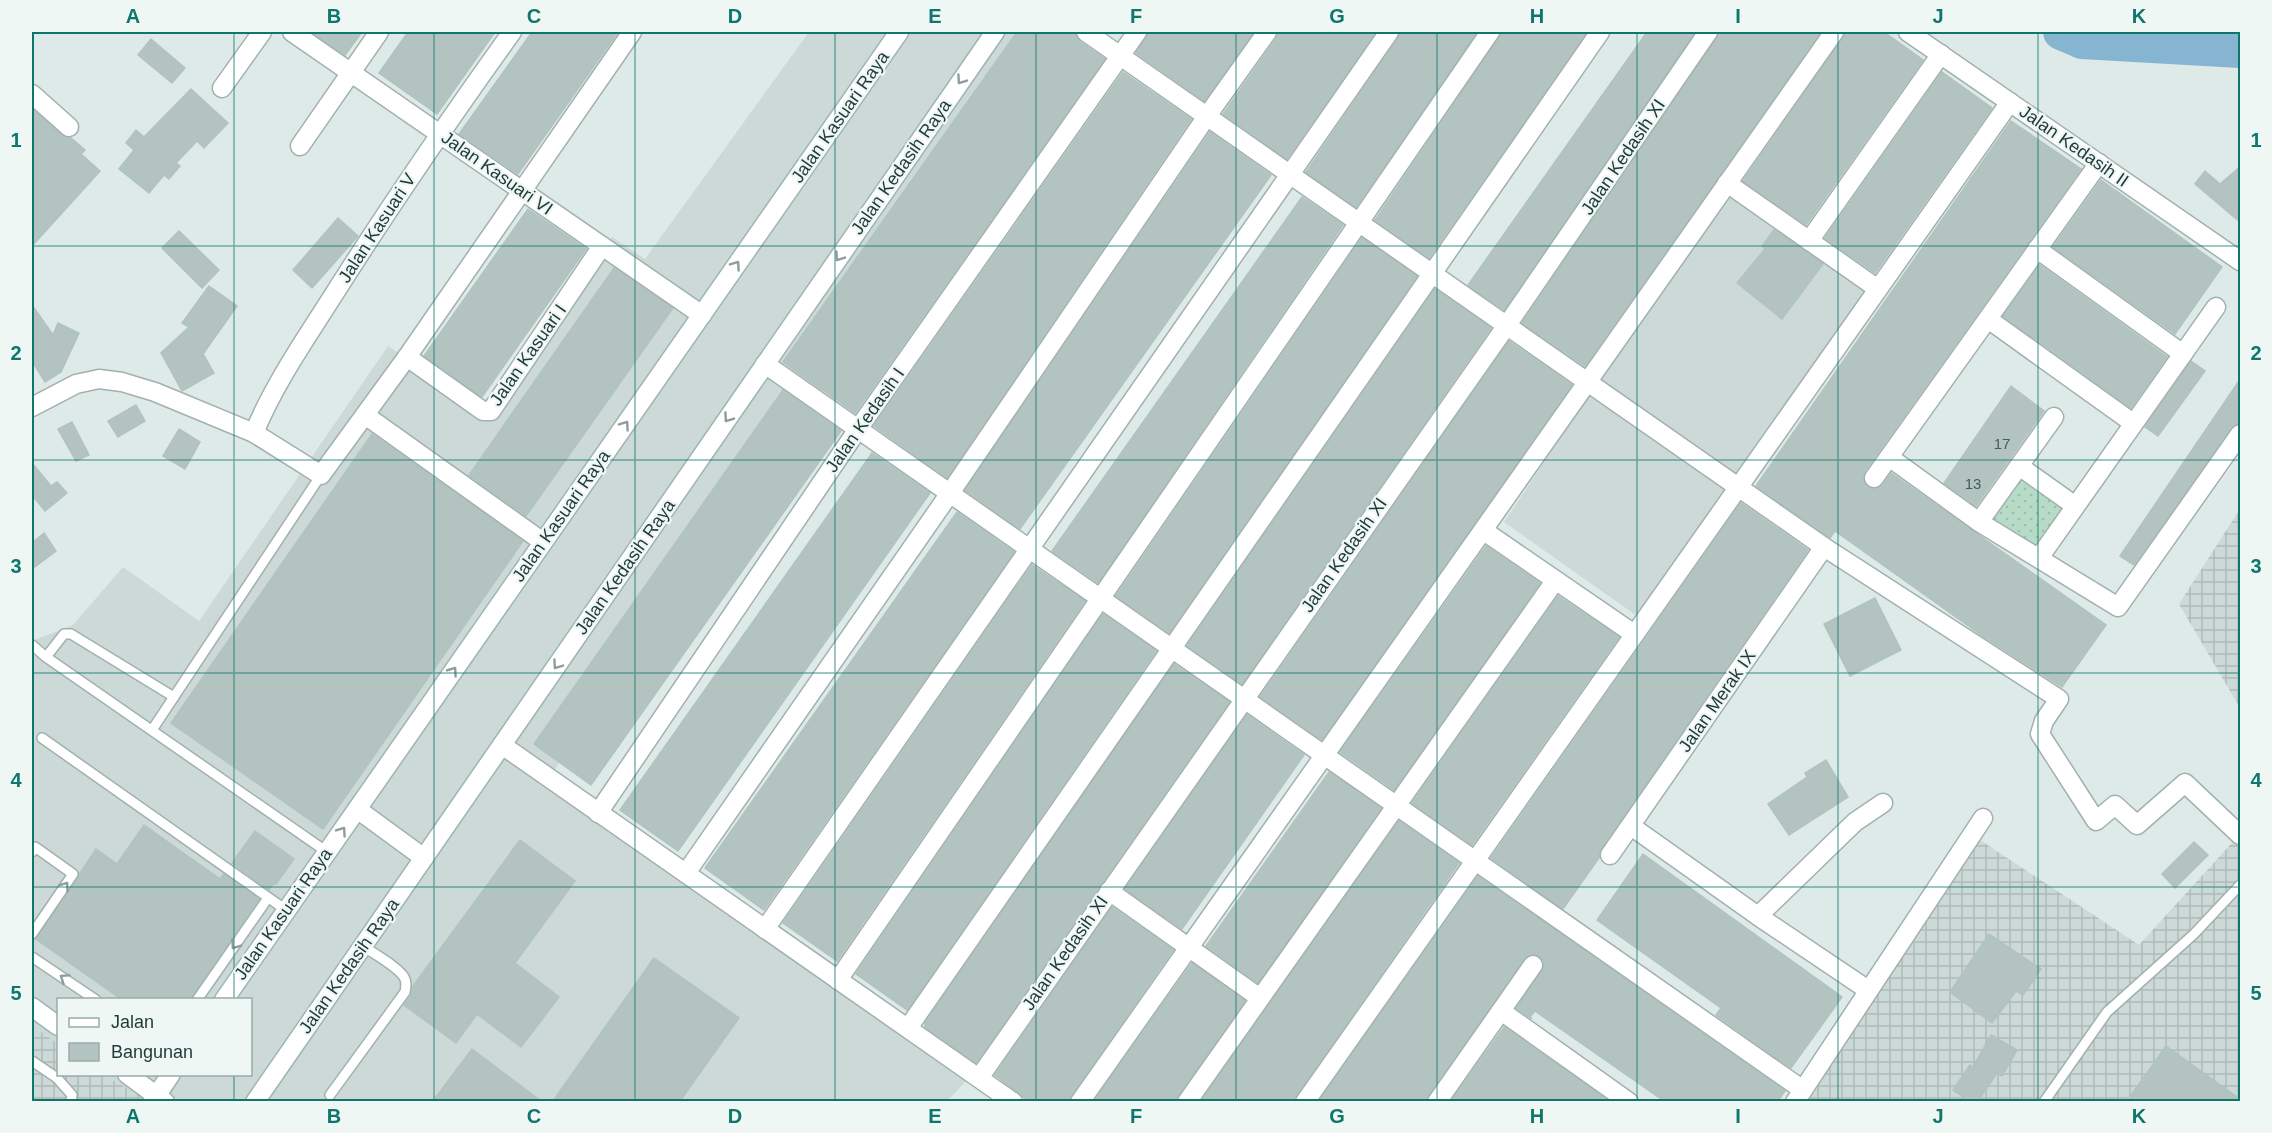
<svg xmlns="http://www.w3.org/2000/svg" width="2272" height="1133" viewBox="0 0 2272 1133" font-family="Helvetica,sans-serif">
	<defs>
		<pattern id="industrial-grid" width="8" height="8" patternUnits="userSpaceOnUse" patternTransform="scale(1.5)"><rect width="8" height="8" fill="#ccd9d6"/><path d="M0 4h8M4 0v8" fill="none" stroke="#afbbb8"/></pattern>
		<pattern id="park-dots" width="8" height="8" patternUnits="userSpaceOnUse" patternTransform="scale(1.5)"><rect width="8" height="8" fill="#b6dcc8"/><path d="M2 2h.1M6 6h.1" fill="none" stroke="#9cbead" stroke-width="1.8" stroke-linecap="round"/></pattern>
	</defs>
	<rect width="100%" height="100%" fill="#deeae7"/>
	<g fill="#ccd9d6">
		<path d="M809 32H1073L544 785 972 1075 947 1101H151L103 1075 250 1074V1000H58V1044L32 1025V641L73 625 123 567 199 621 388 346 491 412 612 237 645 259Z"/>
		<path d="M1728 190 1872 290 1637 616 1504 522Z"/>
	</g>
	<g fill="url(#industrial-grid)">
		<path d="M2240 509V708L2179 604Z"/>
		<path d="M2240 834V1101L1801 1102 1974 836 2139 945Z"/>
		<path d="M32 1025 58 1044V1074L103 1075 151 1101H32Z"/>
	</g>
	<path fill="url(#park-dots)" d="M2020 471 2069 506 2033 555 1983 521Z"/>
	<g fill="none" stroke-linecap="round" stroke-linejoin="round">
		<path stroke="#85b5d0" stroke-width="36" d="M2061 32 2082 41 2240 50"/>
	</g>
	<g fill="#b3c4c0" stroke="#b1c3bf" stroke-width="1.5">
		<path d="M311 32H362L345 55Z"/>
		<path d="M408 32H495L437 114 379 73Z"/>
		<path d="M532 32H618L518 174 459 134Z"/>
		<path d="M1017 32H1075L1079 41 1105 59 855 413 783 362Z"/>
		<path d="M1148 32H1254L1204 101 1136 53Z"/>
		<path d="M1278 32H1376L1287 159 1223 114 1276 39Z"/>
		<path d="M1400 32H1477L1356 207 1306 172 1398 38Z"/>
		<path d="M1501 32H1587L1429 258 1375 220 1499 38Z"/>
		<path d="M1647 32H1695L1504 310 1468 285Z"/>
		<path d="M1719 32H1821L1585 366 1522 323 1717 38Z"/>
		<path d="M1845 32H1884L1923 60 1806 225 1743 181 1843 38Z"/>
		<path d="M151 39 185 68 172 83 138 55Z"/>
		<path d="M1123 72 1191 119 947 478 874 426Z"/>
		<path d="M1942 72 1992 108 1875 273 1825 238Z"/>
		<path d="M191 89 228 123 204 148 197 141 176 163 180 166 169 179 164 175 149 193 119 169 134 150 126 143 136 130 144 137Z"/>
		<path d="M32 109 62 135 71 138 85 150 81 154 100 171 32 246Z"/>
		<path d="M2011 121 2081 169 1865 471 1863 477 1867 487 1874 489 1883 485 1891 473 2106 625 2062 687 1981 635 1835 531 1830 538 1756 486Z"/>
		<path d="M1210 132 1271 175 1020 529 965 490Z"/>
		<path d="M2241 166V223L2195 184 2205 171 2220 184Z"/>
		<path d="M2101 180 2222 267 2175 334 2053 247Z"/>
		<path d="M1302 197 1343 225 1098 583 1052 551Z"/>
		<path d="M528 209 586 249 482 397 424 356Z"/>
		<path d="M338 218 358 236 312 288 293 270Z"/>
		<path d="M1774 230 1823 264 1782 319 1737 283 1765 249 1762 246Z"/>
		<path d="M179 231 219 270 202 288 162 248Z"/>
		<path d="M1362 238 1417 276 1169 633 1116 596Z"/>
		<path d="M2040 265 2167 357 2131 408 2003 316Z"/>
		<path d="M614 268 673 308 526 516 469 475Z"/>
		<path d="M209 286 237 306 203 354 214 373 182 391 161 353 189 327 182 323Z"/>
		<path d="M1435 289 1491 328 1242 684 1187 646Z"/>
		<path d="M32 305 53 335 58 323 79 333 61 372 45 382 32 361Z"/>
		<path d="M1509 341 1572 385 1322 740 1260 697Z"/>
		<path d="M2191 361 2205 371 2158 436 2145 427Z"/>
		<path d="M2241 378V423L2231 428 2134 565 2120 556Z"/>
		<path d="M2011 386 2044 411 1976 506 1944 483Z"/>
		<path d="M783 390 841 431 591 785 534 744Z"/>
		<path d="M136 405 145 421 118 437 108 421Z"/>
		<path d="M72 422 89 455 76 461 58 429Z"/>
		<path d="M179 429 200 442 185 469 163 456Z"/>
		<path d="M372 434 523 541 323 829 171 723Z"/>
		<path d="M872 453 930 493 678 851 620 810Z"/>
		<path d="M32 463 51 486 57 482 67 493 45 511 32 495Z"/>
		<path d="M1741 503 1808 550 1601 849 1599 858 1563 909 1491 858Z"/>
		<path d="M957 512 1014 552 764 910 705 868Z"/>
		<path d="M44 533 56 551 32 569V543Z"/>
		<path d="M1486 546 1540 583 1394 790 1340 752Z"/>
		<path d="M1032 565 1085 601 837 961 783 923Z"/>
		<path d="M1558 596 1619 637 1472 845 1412 803Z"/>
		<path d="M1875 598 1901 650 1850 676 1824 624Z"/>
		<path d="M1103 614 1156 651 907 1010 856 974Z"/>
		<path d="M1174 664 1229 702 976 1063 925 1027V1023Z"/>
		<path d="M1247 715 1304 755 1182 929 1125 889Z"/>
		<path d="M1826 760 1848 797 1789 835 1768 804 1807 777 1805 773Z"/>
		<path d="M1329 772 1381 808 1258 983 1206 946Z"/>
		<path d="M1399 821 1459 863 1296 1096 1294 1101H1201Z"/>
		<path d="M144 825 220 879 224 874 259 899 190 999H121L36 939 96 849 117 864Z"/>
		<path d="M255 831 294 859 276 884 274 883 269 890 232 863Z"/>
		<path d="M520 840 575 881 515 963 559 997 521 1047 477 1014 456 1043 404 1005 411 996 413 986Z"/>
		<path d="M2194 842 2208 855 2175 888 2162 874Z"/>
		<path d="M1643 854 1842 997 1791 1068 1716 1015 1721 1008 1597 920Z"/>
		<path d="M1478 876 1785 1091 1778 1101H1664L1535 1011 1530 1017 1532 1019 1516 1008 1544 967 1543 960 1533 954 1524 959 1428 1096 1426 1101H1319Z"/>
		<path d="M1112 907 1173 950 1071 1096 1069 1101H1027L1019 1093 995 1075Z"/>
		<path d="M1989 934 2041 969 2023 995 2016 991 1992 1023 1950 992Z"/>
		<path d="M654 958 739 1018 680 1101H553Z"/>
		<path d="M1192 963 1245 1001 1178 1096 1176 1101H1094Z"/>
		<path d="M1504 1027 1609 1101H1451Z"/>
		<path d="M1991 1035 2017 1050 2002 1076 1997 1073 1978 1101H1970L1953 1090 1970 1065 1973 1067Z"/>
		<path d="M2166 1046 2241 1100V1101H2127Z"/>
		<path d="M472 1049 541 1101H433Z"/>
	</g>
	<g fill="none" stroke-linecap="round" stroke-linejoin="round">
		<g stroke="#a1b1af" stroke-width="12">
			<g id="lane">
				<path d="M32 645 46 657 327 852"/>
				<path d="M46 657 64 634H71L174 697"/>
				<path d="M152 730 321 475"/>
				<path d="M42 738 286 910"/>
				<path d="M32 852 35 847 73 874 32 934"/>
				<path d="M32 957 96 1000"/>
				<path d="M197 1000 268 898"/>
				<path d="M32 1061 57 1078 72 1095 71 1102"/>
				<path d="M330 1095 405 992C406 987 407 982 404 977 397 966 374 954 363 946"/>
				<path d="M2044 1102 2107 1012 2194 934 2240 885"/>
			</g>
		</g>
		<g stroke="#a1b1af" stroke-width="21">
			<g id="street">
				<path d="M292 32 702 315"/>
				<path d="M1086 32 1824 547 2059 699 2044 721 2040 734 2096 821 2115 805 2137 825 2185 783 2240 835"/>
				<path d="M1908 32 2240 261"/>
				<path d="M222 88 262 32"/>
				<path d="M32 94 69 127"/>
				<path d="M300 146 379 32"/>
				<path d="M1727 183 1878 289"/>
				<path d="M1809 241 1941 54"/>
				<path d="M2037 249 2183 354"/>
				<path d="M1988 319 2133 423"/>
				<path d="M407 357 483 411H491L602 246"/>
				<path d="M765 364 1803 1090"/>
				<path d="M32 407 76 384 99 379 122 382 155 392 254 433 321 475 407 357 632 32"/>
				<path d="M365 415 543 542"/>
				<path d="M254 433C275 382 307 337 336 291 392 203 451 117 512 32"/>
				<path d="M1889 457 1979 522 2118 607 2240 434"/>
				<path d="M2019 466 2074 505"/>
				<path d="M1874 478 2099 163"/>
				<path d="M1979 522 2054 417"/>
				<path d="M1484 531 1634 634"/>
				<path d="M2039 558 2216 307"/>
				<path d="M502 745 1013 1102"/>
				<path d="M598 813 858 429 1137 32"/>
				<path d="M1631 826 1758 916 1868 990"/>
				<path d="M1610 855 1824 547"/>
				<path d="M686 873 950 493 1207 116 1267 32"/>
				<path d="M1109 891 1260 998"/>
				<path d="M1758 916 1855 822 1883 803"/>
				<path d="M765 929 1389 32"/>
				<path d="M838 980 1490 32"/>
				<path d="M1501 1011 1629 1102"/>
				<path d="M908 1028 1600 32"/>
				<path d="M979 1078 1507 325 1708 32"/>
				<path d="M1080 1102 1834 32"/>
				<path d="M1187 1102 1555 581"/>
				<path d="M1305 1102 2010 102"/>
				<path d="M1437 1102 1533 965"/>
				<path d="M1795 1102 1983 818"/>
			</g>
		</g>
		<g stroke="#9db5b2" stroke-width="21">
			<g id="secondary">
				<path d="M357 809 424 858"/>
				<path d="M224 1000 899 32"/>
				<path d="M32 1007 58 1026"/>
				<path d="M127 1074 165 1102"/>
				<path d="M152 1102 171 1074"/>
				<path d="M255 1102 995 32"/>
			</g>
		</g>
		<use href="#lane" stroke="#fff" stroke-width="9"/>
		<use href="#street" stroke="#fff" stroke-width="18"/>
		<use href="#secondary" stroke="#fff" stroke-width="18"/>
	</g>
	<defs><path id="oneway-chevron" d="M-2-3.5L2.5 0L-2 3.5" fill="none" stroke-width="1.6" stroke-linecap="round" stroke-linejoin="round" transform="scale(1.5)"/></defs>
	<g stroke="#8f9c9c">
		<use href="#oneway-chevron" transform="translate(961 80) rotate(125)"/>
		<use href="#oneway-chevron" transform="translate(839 257) rotate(125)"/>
		<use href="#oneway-chevron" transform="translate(736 265) rotate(-55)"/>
		<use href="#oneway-chevron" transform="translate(728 418) rotate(125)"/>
		<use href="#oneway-chevron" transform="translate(625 425) rotate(-55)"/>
		<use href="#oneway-chevron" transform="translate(557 665) rotate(125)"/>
		<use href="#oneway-chevron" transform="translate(453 671) rotate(-55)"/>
		<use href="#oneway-chevron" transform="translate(342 831) rotate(-55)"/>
		<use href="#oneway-chevron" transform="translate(65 886) rotate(-55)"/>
		<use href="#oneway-chevron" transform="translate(235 945) rotate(125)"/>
		<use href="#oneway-chevron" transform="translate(64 978) rotate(-146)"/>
	</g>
	<path fill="none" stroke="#0f766e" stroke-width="1.5" stroke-opacity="0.55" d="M234 32V1000M434 32V1102M635 32V1102M835 32V1102M1036 32V1102M1236 32V1102M1437 32V1102M1637 32V1102M1838 32V1102M2038 32V1102M32 246H2240M32 460H2240M32 673H2240M32 887H2240M234 1074V1102"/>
	<g text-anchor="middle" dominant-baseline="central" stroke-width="4.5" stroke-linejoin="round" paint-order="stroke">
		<g font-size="15" fill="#445c5a">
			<text x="2002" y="443">17</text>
			<text x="1973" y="483">13</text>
		</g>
		<g font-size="18" fill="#1f3938" stroke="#eef7f4">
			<text transform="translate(840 117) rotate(-55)">Jalan Kasuari Raya</text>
			<text transform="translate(2074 146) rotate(35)">Jalan Kedasih II</text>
			<text transform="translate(1623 157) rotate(-56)">Jalan Kedasih XI</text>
			<text transform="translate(901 167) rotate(-55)">Jalan Kedasih Raya</text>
			<text transform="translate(497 173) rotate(35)">Jalan Kasuari VI</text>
			<text transform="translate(377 228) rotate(-57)">Jalan Kasuari V</text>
			<text transform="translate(528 355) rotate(-55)">Jalan Kasuari I</text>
			<text transform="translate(865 420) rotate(-55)">Jalan Kedasih I</text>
			<text transform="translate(561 516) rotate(-55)">Jalan Kasuari Raya</text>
			<text transform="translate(1344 555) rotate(-55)">Jalan Kedasih XI</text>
			<text transform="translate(625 567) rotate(-55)">Jalan Kedasih Raya</text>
			<text transform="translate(1717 701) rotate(-55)">Jalan Merak IX</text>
			<text transform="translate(283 914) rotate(-55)">Jalan Kasuari Raya</text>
			<text transform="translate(1065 953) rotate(-55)">Jalan Kedasih XI</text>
			<text transform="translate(349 966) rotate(-55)">Jalan Kedasih Raya</text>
		</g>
	</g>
	<rect width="2272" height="1133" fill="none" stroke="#eef7f4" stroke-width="66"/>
	<rect x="57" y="998" width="195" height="78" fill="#eef7f4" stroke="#9baba9" stroke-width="1.5"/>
	<rect x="69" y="1018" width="30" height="9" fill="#ffffff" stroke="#9baba9" stroke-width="1.5"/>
	<text x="111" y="1028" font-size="18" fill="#1f3938">Jalan</text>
	<rect x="69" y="1043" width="30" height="18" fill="#b3c4c0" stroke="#9baba9" stroke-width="1.5"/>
	<text x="111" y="1058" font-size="18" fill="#1f3938">Bangunan</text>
	<rect x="33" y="33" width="2206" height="1067" fill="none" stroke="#0f766e" stroke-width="2"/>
	<g font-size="20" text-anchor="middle" font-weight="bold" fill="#0f766e">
		<text x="133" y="23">A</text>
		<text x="334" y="23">B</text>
		<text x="534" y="23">C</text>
		<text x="735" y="23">D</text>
		<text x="935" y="23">E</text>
		<text x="1136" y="23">F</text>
		<text x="1337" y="23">G</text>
		<text x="1537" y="23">H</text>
		<text x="1738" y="23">I</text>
		<text x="1938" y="23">J</text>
		<text x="2139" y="23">K</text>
		<text x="16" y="147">1</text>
		<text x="2256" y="147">1</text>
		<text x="16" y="360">2</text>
		<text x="2256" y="360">2</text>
		<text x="16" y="573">3</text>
		<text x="2256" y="573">3</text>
		<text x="16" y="787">4</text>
		<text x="2256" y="787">4</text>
		<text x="16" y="1000">5</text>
		<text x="2256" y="1000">5</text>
		<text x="133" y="1123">A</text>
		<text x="334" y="1123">B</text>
		<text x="534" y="1123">C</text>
		<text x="735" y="1123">D</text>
		<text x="935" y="1123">E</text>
		<text x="1136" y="1123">F</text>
		<text x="1337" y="1123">G</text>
		<text x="1537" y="1123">H</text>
		<text x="1738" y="1123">I</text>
		<text x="1938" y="1123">J</text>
		<text x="2139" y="1123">K</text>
	</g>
</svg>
